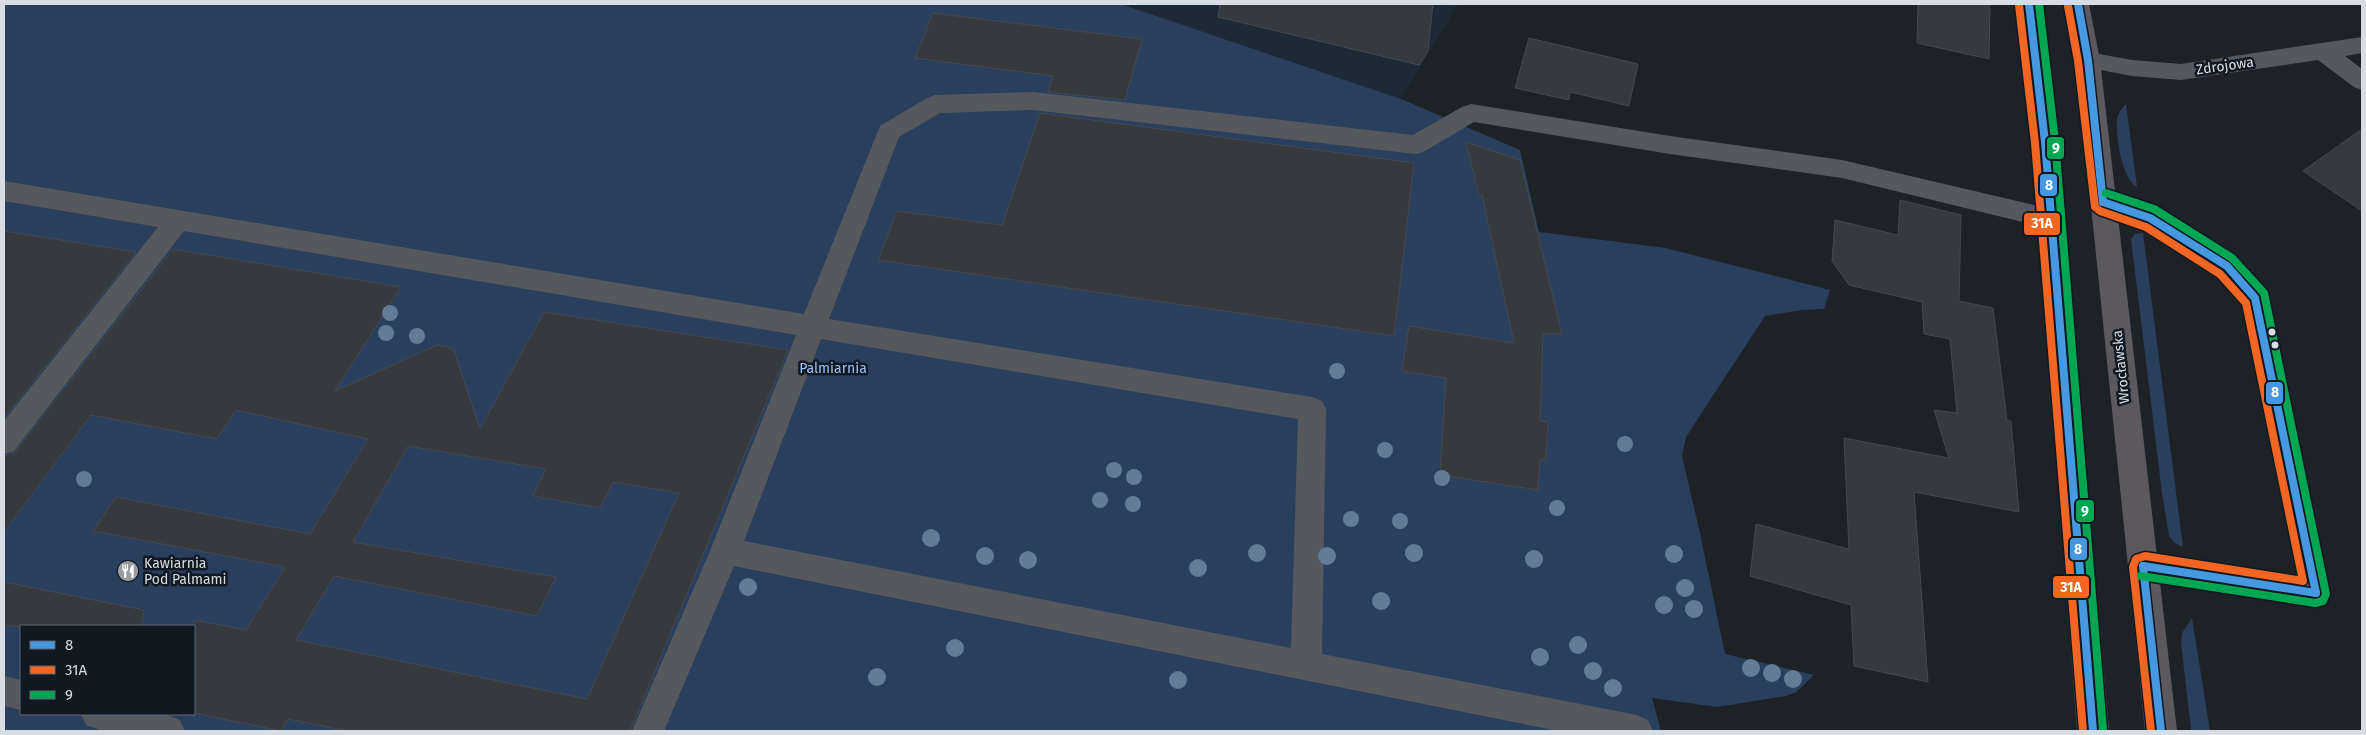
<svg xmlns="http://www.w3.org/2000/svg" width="2366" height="735" viewBox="0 0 2366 735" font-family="'Fira Sans',sans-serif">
	<rect width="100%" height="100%" fill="#1d2227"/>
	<path fill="#1e2937" d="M1121 4H1458L1401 99Z"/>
	<g fill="#293f5d" fill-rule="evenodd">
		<path d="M4 4H1121L1401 99 1520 150 1539 232 1666 248 1830 290 1824 309 1802 310 1765 316 1686 437 1682 456 1700 533 1725 654 1814 675 1796 692 1786 696 1717 707 1652 698 1661 731H4ZM21 626H194V714H21Z"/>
		<path d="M2126 104 2137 187C2122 179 2116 138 2117 121 2117 115 2122 108 2126 104Z"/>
		<path d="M2143 233 2183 547 2175 543 2169 536 2162 493 2131 239 2135 234Z"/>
		<path d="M2192 618 2210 731H2191V729L2181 643 2182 633Z"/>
	</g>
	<g fill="#363a3f" stroke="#45494e" fill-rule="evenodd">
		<path d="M1220 4H1433L1428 51 1419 65 1218 17Z"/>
		<path d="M1918 4H1990L1989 59 1917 43Z"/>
		<path d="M933 13 1142 39 1125 100 1048 92 1053 76 915 58Z"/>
		<path d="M1529 38 1638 64 1629 106 1570 92 1569 100 1515 88Z"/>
		<path d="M1040 113 1414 163 1394 336 878 260 897 211 1002 225Z"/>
		<path d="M2362 129V211L2303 171Z"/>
		<path d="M1466 142 1520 160 1562 334H1543L1540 421 1548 422 1546 460 1540 459 1538 490 1440 475 1446 378 1402 371 1409 326 1514 343 1482 195H1479Z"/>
		<path d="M1900 200 1961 215 1959 301 1993 308 2007 420 2011 421 2019 512 1914 492 1928 682 1854 666 1851 605 1750 576 1756 524 1849 549 1844 438 1949 458 1934 410 1957 413 1950 339 1924 334 1922 302 1849 285 1832 261 1835 220 1898 235Z"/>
		<path d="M4 231 136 252 4 418Z"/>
		<path d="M173 249 401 287 335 391 437 345 453 348 480 429 544 312 788 350 630 731H348L288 719 281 731 194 713V620L246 630 285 567 93 531 116 497 310 534 368 439 236 410 217 439 91 415 4 532V456L15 452ZM408 446 546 469 533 496 600 508 613 482 679 493 587 699 296 640 334 576 537 616 556 577 353 542Z"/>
		<path d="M4 582 144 610 142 626H4Z"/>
	</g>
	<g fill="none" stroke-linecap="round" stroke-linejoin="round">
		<g fill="#55595e" fill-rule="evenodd">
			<path d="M2362 37V53L2345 56 2362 69V90L2354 87 2318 60 2181 80 2132 76 2080 66 2076 60 2080 54 2088 52 2132 60 2181 64Z"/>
			<path d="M1033 92 1413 135 1462 107 1471 104 1670 136 1842 160 2051 209 2060 212 2064 219 2060 226 2051 229 1842 178 1670 154 1474 122 1425 151 1416 154 1033 110 940 113 899 137 829 319 1312 397 1322 401 1326 409 1322 654 1637 715 1648 720 1653 731H1558L734 566 664 731H632L710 551 796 335 184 231 14 451 4 454V421L158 227 4 201V181L804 314 880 126 927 98 935 95ZM821 339 1298 419 1291 648 744 541Z"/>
			<path d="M2103 192 2159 211 2236 259 2264 290 2268 298 2331 593 2327 603 2316 607 2143 580 2132 576 2128 566 2132 556 2143 552 2297 576 2243 302 2218 273 2141 225 2094 209 2090 202 2094 195Z"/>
			<path d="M4 676 21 680V710L4 706Z"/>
			<path d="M81 714H164L180 720 185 731H103L86 725Z"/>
		</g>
		<g fill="#5b595e" fill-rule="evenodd">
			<path d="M2018 4H2040L2057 142 2109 731H2077L2033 142Z"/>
			<path d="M2067 4H2089L2100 60 2177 731H2145L2076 60Z"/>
		</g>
		<g stroke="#101822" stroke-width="11">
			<g id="bus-1">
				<path d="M2029 4 2045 142 2093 731"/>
				<path d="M2078 4 2088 60 2103 202"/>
				<path d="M2103 202 2150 218 2227 266 2255 298 2316 593"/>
				<path d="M2143 566 2316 593"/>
				<path d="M2143 566 2161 731"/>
			</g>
		</g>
		<g stroke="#101822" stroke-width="11">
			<g id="bus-2">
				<path d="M2019 5 2035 143 2083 731"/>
				<path d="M2068 6 2078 61 2095 207 2100 211 2146 227 2220 274 2246 303 2303 581 2145 556 2136 559 2133 567 2151 731"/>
			</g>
		</g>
		<g stroke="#101822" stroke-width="11">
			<g id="bus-3">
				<path d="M2039 4 2055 141 2103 730"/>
				<path d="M2106 193 2154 209 2232 258 2264 293 2326 594 2323 601 2315 603 2141 576"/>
			</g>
		</g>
		<use href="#bus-1" stroke="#4699e1" stroke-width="8"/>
		<use href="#bus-2" stroke="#f26522" stroke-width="8"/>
		<use href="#bus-3" stroke="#00a651" stroke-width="8"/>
	</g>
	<g fill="#647b98">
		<circle cx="390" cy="313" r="8"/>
		<circle cx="386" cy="333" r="8"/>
		<circle cx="417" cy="336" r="8"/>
		<circle cx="1337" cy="371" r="8"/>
		<circle cx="1625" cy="444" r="8"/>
		<circle cx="1385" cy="450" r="8"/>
		<circle cx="1114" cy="470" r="8"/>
		<circle cx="1134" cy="477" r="8"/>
		<circle cx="1442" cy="478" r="8"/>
		<circle cx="84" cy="479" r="8"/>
		<circle cx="1100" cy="500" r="8"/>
		<circle cx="1133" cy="504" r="8"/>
		<circle cx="1557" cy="508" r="8"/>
		<circle cx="1351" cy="519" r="8"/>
		<circle cx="1400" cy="521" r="8"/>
		<circle cx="931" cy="538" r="9"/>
		<circle cx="1257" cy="553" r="9"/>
		<circle cx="1414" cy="553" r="9"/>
		<circle cx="1674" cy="554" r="9"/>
		<circle cx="985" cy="556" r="9"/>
		<circle cx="1327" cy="556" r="9"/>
		<circle cx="1534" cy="559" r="9"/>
		<circle cx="1028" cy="560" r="9"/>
		<circle cx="1198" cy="568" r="9"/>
		<circle cx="748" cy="587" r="9"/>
		<circle cx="1685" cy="588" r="9"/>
		<circle cx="1381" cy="601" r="9"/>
		<circle cx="1664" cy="605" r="9"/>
		<circle cx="1694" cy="609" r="9"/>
		<circle cx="1578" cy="645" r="9"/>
		<circle cx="955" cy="648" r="9"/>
		<circle cx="1540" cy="657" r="9"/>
		<circle cx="1751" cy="668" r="9"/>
		<circle cx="1593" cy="671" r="9"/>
		<circle cx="1772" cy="673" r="9"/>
		<circle cx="877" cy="677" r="9"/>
		<circle cx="1793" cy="679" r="9"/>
		<circle cx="1178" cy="680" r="9"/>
		<circle cx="1613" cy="688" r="9"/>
	</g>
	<defs>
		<g id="restaurant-disc" transform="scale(1.125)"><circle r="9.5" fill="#969ca2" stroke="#101822"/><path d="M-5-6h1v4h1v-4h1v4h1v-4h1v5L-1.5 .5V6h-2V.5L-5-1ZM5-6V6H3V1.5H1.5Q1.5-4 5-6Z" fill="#fff"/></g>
	</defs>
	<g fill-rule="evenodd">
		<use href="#restaurant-disc" x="128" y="571"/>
	</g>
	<g fill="#d7dde4" stroke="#101822" stroke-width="2">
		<circle cx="2272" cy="332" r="4.5"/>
		<circle cx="2275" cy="345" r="4.5"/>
	</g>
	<g text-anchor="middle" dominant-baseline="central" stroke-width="5" stroke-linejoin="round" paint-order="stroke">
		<g font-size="14" fill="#d7dde4" stroke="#101822">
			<text transform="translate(2225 66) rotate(-8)">Zdrojowa</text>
			<text transform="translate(2121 367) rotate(-96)">Wrocławska</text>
		</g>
		<g font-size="14" fill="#9ec4f5" stroke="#101822">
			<text x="833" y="368">Palmiarnia</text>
		</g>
		<g font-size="14" fill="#d7dde4" stroke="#101822" text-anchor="start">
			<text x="144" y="563">Kawiarnia<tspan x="144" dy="16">Pod Palmami</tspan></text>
		</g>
	</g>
	<g stroke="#101822" stroke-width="2">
		<rect x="2046" y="136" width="19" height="24" rx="5" fill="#00a651"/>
		<rect x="2039" y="173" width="19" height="24" rx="5" fill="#4699e1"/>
		<rect x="2023" y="212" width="38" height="24" rx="5" fill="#f26522"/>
		<rect x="2265" y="381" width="19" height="24" rx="5" fill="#4699e1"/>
		<rect x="2075" y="499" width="20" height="24" rx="5" fill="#00a651"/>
		<rect x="2069" y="537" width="19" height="24" rx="5" fill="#4699e1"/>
		<rect x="2052" y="575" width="38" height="24" rx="5" fill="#f26522"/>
	</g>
	<g font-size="14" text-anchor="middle" font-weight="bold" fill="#fff">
		<text x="2056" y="153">9</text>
		<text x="2049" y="190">8</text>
		<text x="2042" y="228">31A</text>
		<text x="2275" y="397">8</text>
		<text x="2085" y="516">9</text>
		<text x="2078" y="554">8</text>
		<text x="2071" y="592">31A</text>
	</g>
	<rect width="2366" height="735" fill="none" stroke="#d7dde4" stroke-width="10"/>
	<rect x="20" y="625" width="175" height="90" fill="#101822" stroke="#606770"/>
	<rect x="30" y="641" width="25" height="8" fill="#4699e1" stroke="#606770"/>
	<text x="65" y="650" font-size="15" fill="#d7dde4">8</text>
	<rect x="30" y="666" width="25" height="8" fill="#f26522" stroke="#606770"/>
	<text x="65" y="675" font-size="15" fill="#d7dde4">31A</text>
	<rect x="30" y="691" width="25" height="8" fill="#00a651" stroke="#606770"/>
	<text x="65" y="700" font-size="15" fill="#d7dde4">9</text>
</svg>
